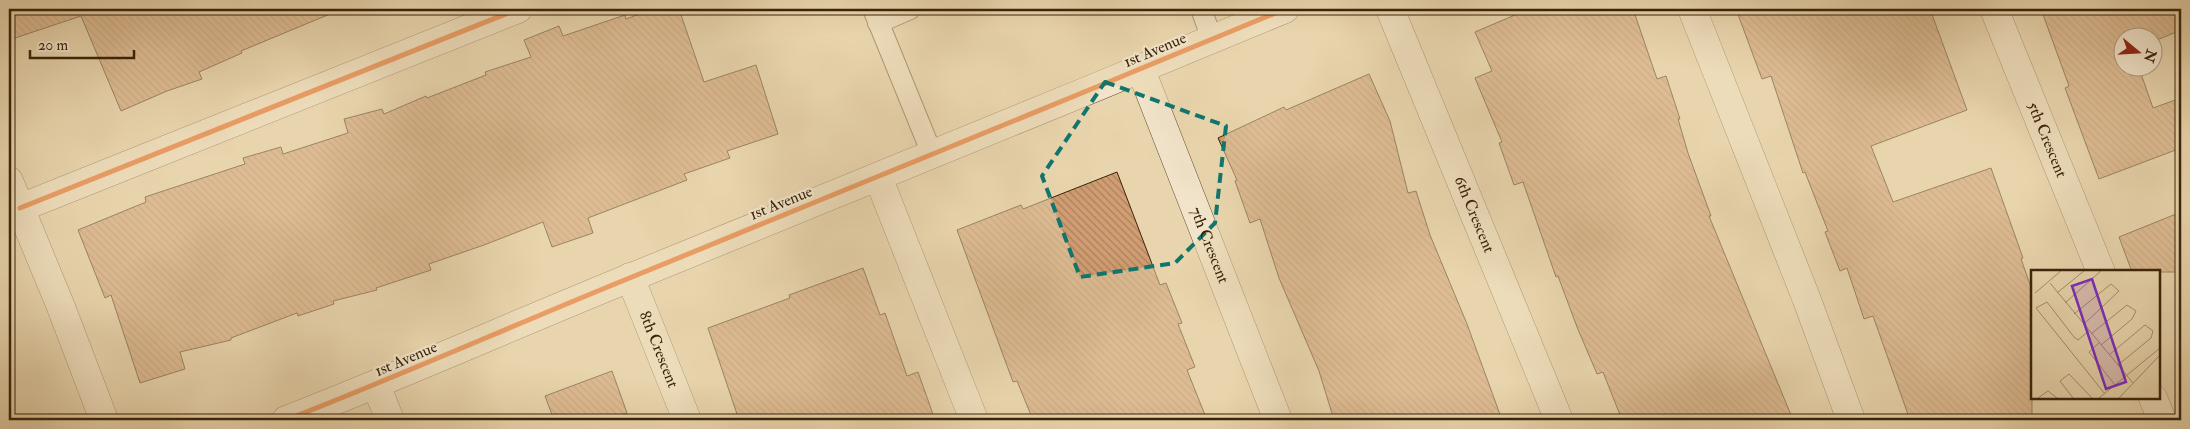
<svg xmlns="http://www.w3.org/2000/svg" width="2190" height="429" viewBox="0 0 2190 429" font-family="'IM FELL Double Pica',serif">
	<defs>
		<pattern id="building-back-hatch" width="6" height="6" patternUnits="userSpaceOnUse" patternTransform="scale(1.25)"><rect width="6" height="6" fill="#d19d73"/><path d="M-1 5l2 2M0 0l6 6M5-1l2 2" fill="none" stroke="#ab805d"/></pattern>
	</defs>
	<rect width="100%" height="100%" fill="#e9d5ad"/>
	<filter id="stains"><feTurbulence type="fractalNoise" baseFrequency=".004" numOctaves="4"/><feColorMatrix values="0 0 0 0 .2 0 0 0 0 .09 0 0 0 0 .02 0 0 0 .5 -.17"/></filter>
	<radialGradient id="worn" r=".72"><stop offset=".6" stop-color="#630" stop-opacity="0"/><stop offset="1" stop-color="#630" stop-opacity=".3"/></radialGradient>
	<g fill="url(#building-back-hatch)" stroke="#392409">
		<path d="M9 9H342L241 51 242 53 199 72 202 79 167 91 121 111 81 16 9 40Z"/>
		<path d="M653 9H679L704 82 756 65 778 134 727 151 730 158 684 174 687 180 588 218 593 233 552 247 543 222 484 245 429 264 431 270 376 288 377 290 333 301 334 304 298 316 297 313 231 338V340L180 352 185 369 140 383 111 295 105 298 78 230 146 202 145 197 245 164 243 158 281 147 283 154 348 133 344 119 382 109 384 114 426 96 427 98 486 75 485 72 531 57 524 40 559 26 563 36 625 15 626 19Z"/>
		<path d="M1529 9H1633L1657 79 1666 76 1680 119H1678L1688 153 1711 216H1709L1793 420H1622L1603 372 1597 374 1577 327 1558 276 1556 277 1523 182 1514 185 1499 143 1502 142 1475 78 1492 71 1475 32Z"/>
		<path d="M1736 9H1930L1967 110 1871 146 1893 202 1991 168 2023 258 2021 259 2032 290V420H1910L1873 316 1864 319 1847 268 1840 271 1825 232 1828 231 1805 172 1803 173 1771 76 1762 79Z"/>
		<path d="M2041 9H2181V30L2152 42V38H2122V68H2139L2153 108 2181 98V148L2099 179 2065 88 2069 86Z"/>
		<path d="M1369 74 1390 121 1408 193 1416 191 1430 235 1467 324 1502 420H1334L1319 371 1279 278 1260 219 1250 223 1235 181 1237 180 1218 138 1284 107 1286 110Z"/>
		<path d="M1117 172 1160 285 1166 283 1182 323 1178 324 1195 367 1187 370 1207 420H1033L1017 381 1013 382 957 230 1021 205 1023 209Z"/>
		<path d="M2181 212V272H2132L2119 237Z"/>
		<path d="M863 268 880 315 885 313 907 376 918 372 935 420H739L708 328 790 298 789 295Z"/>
		<path d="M612 371 627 413 607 420H554L545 396Z"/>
	</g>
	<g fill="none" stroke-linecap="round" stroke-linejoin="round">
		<g stroke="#655032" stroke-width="22">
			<g id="service">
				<path d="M873 9 932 154"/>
				<path d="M1201 9 1212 39"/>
				<path d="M878 23 910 9"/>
			</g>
		</g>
		<g stroke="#655032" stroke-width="29">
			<g id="minor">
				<path id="s1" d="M1390 9 1559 420"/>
				<path d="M1692 9 1807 300 1851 420"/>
				<path id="s2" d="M1994 9 2101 272"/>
				<path id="s3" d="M1141 70 1278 420"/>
				<path d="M878 177 974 420"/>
				<path d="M9 181 61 307 104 420"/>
				<path d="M20 208 518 9"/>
				<path id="s4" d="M630 277 687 420"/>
				<path d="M376 385 390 420"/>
				<path d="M2153 398 2162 420"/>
				<path d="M286 420C402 375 516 324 632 277 849 187 1068 100 1285 9"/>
			</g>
		</g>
		<use href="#service" stroke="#f1e4ca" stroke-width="20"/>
		<use href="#minor" stroke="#f1e4ca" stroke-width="28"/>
		<g stroke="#f1e4ca" stroke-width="8">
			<g id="cycleway">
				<path d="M20 208 518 9"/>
				<path d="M286 420C402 375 516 324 632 277 849 187 1068 100 1285 9"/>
			</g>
		</g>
		<use href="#cycleway" stroke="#e8590c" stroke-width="5"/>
	</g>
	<path d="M0 0H2190V429H0ZM1105 82 1226 126 1215 223 1175 263 1080 277 1042 176Z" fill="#e9d5ad" fill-opacity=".55" fill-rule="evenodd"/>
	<path fill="none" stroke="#0f766e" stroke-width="4" stroke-dasharray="10 6" stroke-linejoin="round" d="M1105 82 1226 126 1215 223 1175 263 1080 277 1042 176Z"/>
	<g text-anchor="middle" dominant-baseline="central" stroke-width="4.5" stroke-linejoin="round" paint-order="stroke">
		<g font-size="16" fill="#392409" stroke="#f1e4ca">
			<text transform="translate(1155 50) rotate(-23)">1st Avenue</text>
			<text stroke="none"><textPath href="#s2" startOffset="141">5th Crescent</textPath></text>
			<text transform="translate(781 203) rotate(-22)">1st Avenue</text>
			<text stroke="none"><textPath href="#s1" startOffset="222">6th Crescent</textPath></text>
			<text stroke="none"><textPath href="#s3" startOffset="188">7th Crescent</textPath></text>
			<text stroke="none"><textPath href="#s4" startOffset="78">8th Crescent</textPath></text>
			<text transform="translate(406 359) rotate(-23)">1st Avenue</text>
		</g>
	</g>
	<g transform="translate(2031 270)">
		<rect width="129" height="129" fill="#e9d5ad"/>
		<path fill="none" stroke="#a38e6b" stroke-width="1" d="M19 13 102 113M4 23 31 0M26 23 54 0M34 33 71 0M43 44 80 14 88 21 52 55M60 64 96 35 105 41 101 49 70 75M43 67 16 32 5 38 74 124M43 67 47 70 58 61M68 73 58 82 84 115M78 85 114 55 122 61 120 68 87 95M7 128 17 121 26 128M42 128 29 111 38 104 61 128M68 128 129 78M88 128 129 85"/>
		<path fill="#7b2cbf" fill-opacity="0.15" stroke="#7b2cbf" stroke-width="2.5" d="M61 9 95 112 75 119 41 16Z"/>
		<rect width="129" height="129" fill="none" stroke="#392409" stroke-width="2.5"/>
	</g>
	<rect width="2190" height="429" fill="none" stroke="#e9d5ad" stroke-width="30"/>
	<rect x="10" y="10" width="2170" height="409" fill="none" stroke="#392409" stroke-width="2.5"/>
	<rect x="15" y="15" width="2160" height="399" fill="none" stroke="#392409"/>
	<g transform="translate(2138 52) rotate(108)"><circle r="24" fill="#f1e4ca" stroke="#a7977d"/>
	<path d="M0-4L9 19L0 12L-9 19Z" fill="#8f2418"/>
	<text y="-8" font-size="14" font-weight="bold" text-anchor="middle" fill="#392409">N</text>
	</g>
	<path d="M30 50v8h104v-8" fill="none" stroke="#392409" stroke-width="2.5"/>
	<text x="38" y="50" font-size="15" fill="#392409" stroke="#f1e4ca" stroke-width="4" paint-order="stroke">20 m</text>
	<rect width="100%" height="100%" filter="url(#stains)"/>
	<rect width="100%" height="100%" fill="url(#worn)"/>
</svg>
